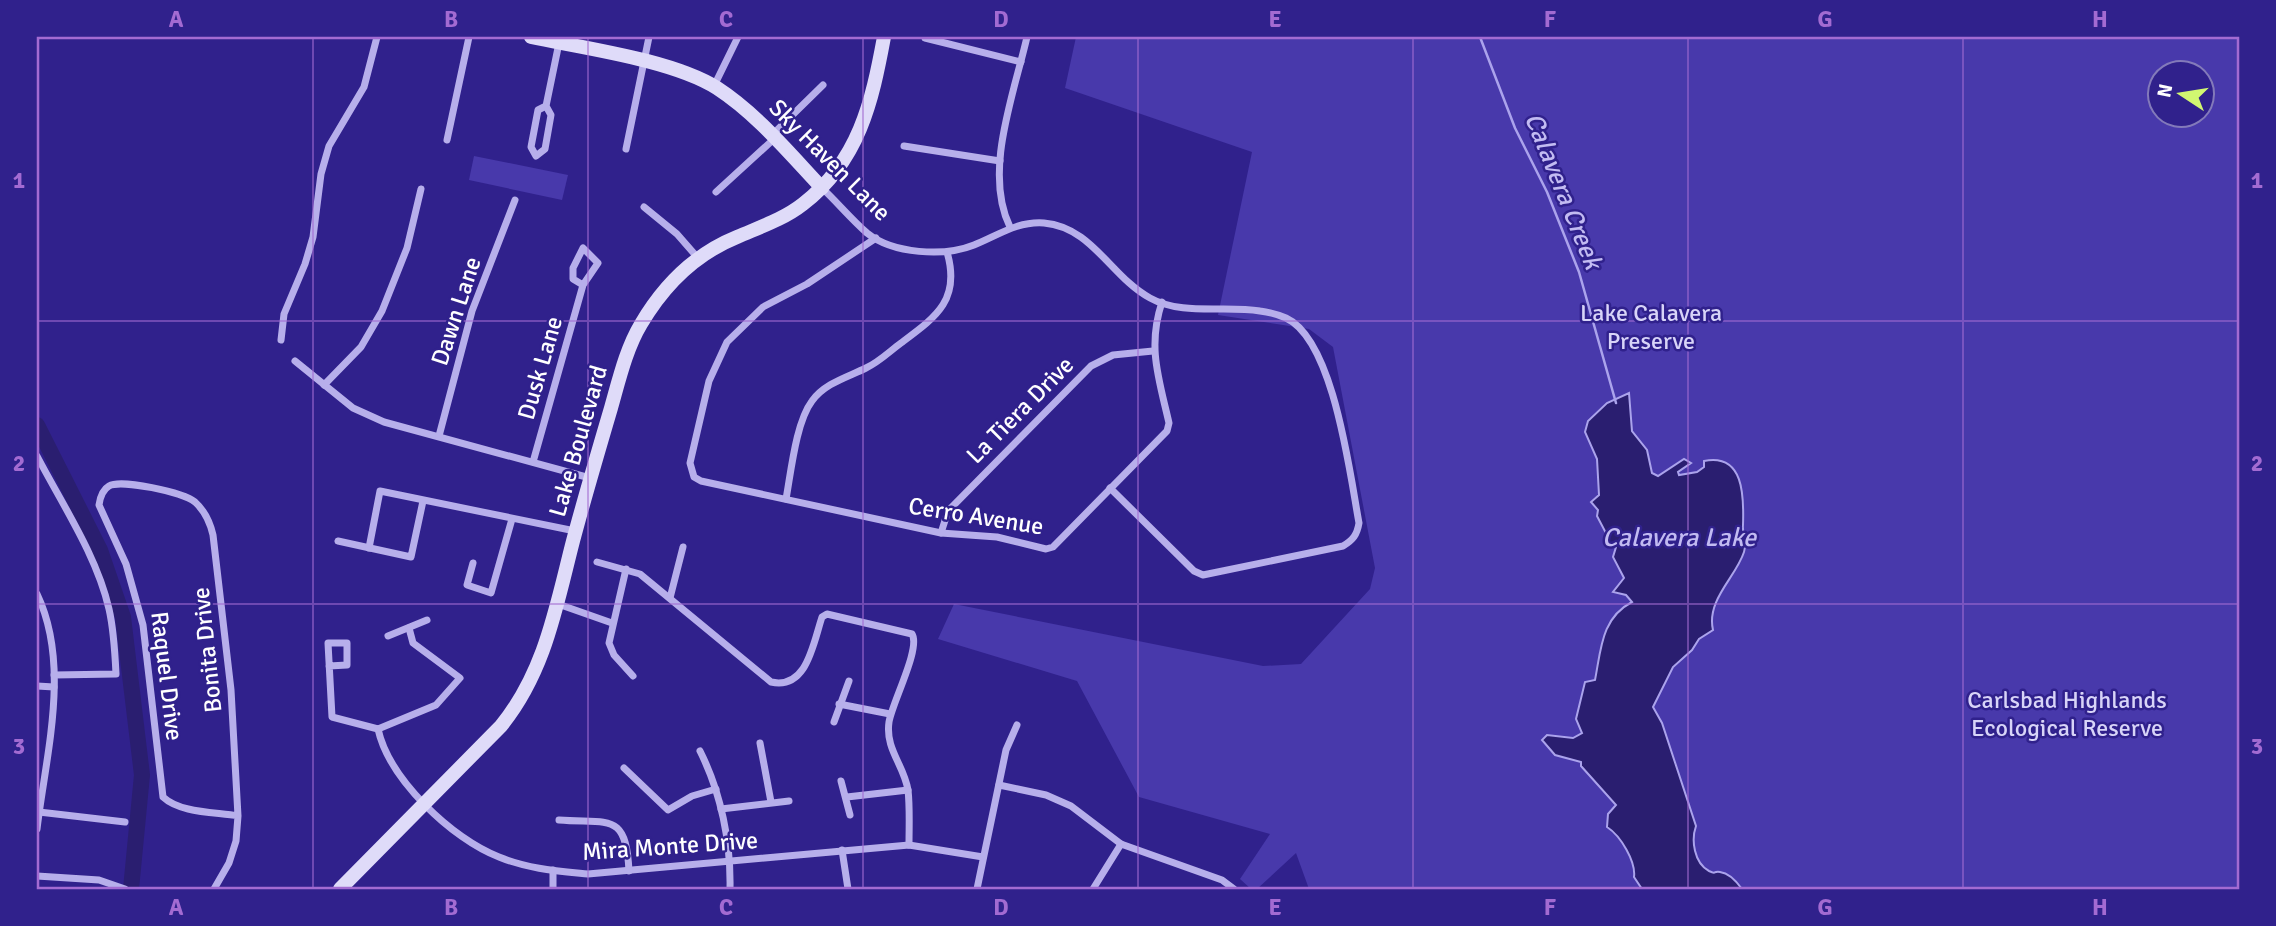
<svg xmlns="http://www.w3.org/2000/svg" width="2276" height="926" viewBox="0 0 2276 926" font-family="Signika,sans-serif">
	<rect width="100%" height="100%" fill="#30218c"/>
	<g fill="#4839ab" fill-rule="evenodd">
		<path d="M1076 37H2239V889H1309L1296 853 1257 889H1251L1240 879 1270 834 1139 797 1077 681 938 639 954 604 1263 666 1301 664 1370 589 1375 568 1333 347 1309 329 1218 315 1252 152 1065 88ZM2160 74H2202V116H2160Z"/>
		<path d="M474 156 568 175 562 200 469 180Z"/>
	</g>
	<path fill="#2a1e70" stroke="#aba3ec" stroke-width="2" d="M1629 393 1632 431 1647 450 1652 473 1658 476 1684 459 1691 463 1678 472 1679 475 1697 472 1704 467V461C1744 453 1744 496 1743 525 1742 534 1747 543 1744 552 1736 577 1706 600 1713 630L1699 639 1692 650 1673 667 1653 707 1662 723 1696 826C1691 840 1694 863 1709 871 1717 875 1712 871 1720 872 1729 873 1737 882 1742 889H1642L1634 877C1636 862 1621 836 1607 827L1608 814 1616 805 1581 766V762L1555 755 1542 740 1547 735 1573 738 1582 733 1576 719 1585 682 1595 680C1601 650 1601 618 1632 602L1626 595 1613 592 1624 578 1613 557 1616 547 1608 544 1607 535 1597 516 1598 510 1591 502 1599 495 1597 459 1585 432 1588 421 1607 403Z"/>
	<g fill="none" stroke-linecap="round" stroke-linejoin="round">
		<path stroke="#aba3ec" stroke-width="2.5" d="M1480 37 1515 128 1547 192 1579 272 1616 403"/>
		<path stroke="#2a1e70" stroke-width="16" d="M37 425 100 550 123 617 142 775 131 889"/>
		<g stroke="#b7afeb" stroke-width="7">
			<path d="M925 38 1021 62"/>
			<path d="M714 86 738 37"/>
			<path d="M546 106 538 110 531 147 536 156 545 149 551 115 546 106 559 43"/>
			<path d="M772 135 823 85"/>
			<path d="M447 140 469 37"/>
			<path d="M904 146 1000 161"/>
			<path d="M626 149 649 37"/>
			<path d="M822 188C837 202 851 219 867 233 893 254 944 257 974 245 997 236 1017 221 1044 223 1092 227 1111 277 1150 298 1182 316 1225 305 1260 311 1268 312 1279 315 1286 318 1334 340 1350 475 1359 523 1357 535 1353 540 1343 546L1203 575 1194 571 1110 488"/>
			<path d="M716 192 775 138"/>
			<path d="M644 207 677 234 698 258"/>
			<path d="M1010 227C983 172 1014 94 1027 37"/>
			<path d="M876 238 807 284 763 307 727 342 709 381 690 463 694 477 701 481 941 533 997 537 1046 549 1053 547 1167 431 1169 423C1159 379 1147 347 1162 302"/>
			<path d="M281 340 284 314 305 264 313 237 321 174 329 146 364 87 377 37"/>
			<path d="M295 361 353 408 384 422 590 478"/>
			<path d="M324 385 361 347 382 311 407 248 421 189"/>
			<path d="M439 436 472 311 515 200"/>
			<path d="M37 456C62 504 97 556 109 609 114 631 115 653 116 674L54 675"/>
			<path d="M533 462 583 285 598 263 583 248 573 268V279L583 285"/>
			<path d="M786 499C791 472 796 422 812 401 825 383 848 377 866 368 879 362 890 351 901 343 936 317 961 300 947 252"/>
			<path d="M941 533 948 511 1091 366 1113 355 1153 351"/>
			<path d="M338 541 411 557 423 501"/>
			<path d="M369 548 380 491 575 531"/>
			<path d="M597 562 640 574 771 682C807 690 813 644 822 617L827 614 912 634C921 648 892 703 889 722 885 749 904 765 908 790 910 808 909 827 909 845"/>
			<path d="M473 563 467 585 491 593 512 519"/>
			<path d="M626 569 609 643 614 655 633 676"/>
			<path d="M37 594C71 665 46 754 37 829"/>
			<path d="M670 598 683 547"/>
			<path d="M558 604 612 623"/>
			<path d="M388 636 427 620"/>
			<path d="M329 666 347 665V643H328L332 717 378 729"/>
			<path d="M37 686 54 687"/>
			<path d="M839 704 890 714"/>
			<path d="M834 722 849 681"/>
			<path d="M378 729C389 779 452 839 499 857 528 869 558 871 588 874L909 845 983 857"/>
			<path d="M378 729 436 705 460 678 413 643 409 628"/>
			<path d="M760 743 771 802"/>
			<path d="M700 751C721 793 731 842 730 889"/>
			<path d="M624 768 668 810 692 796 716 789"/>
			<path d="M841 781 850 815"/>
			<path d="M999 785 1046 795 1071 806 1121 844 1222 880 1234 889"/>
			<path d="M847 797 908 790"/>
			<path d="M721 809 789 801"/>
			<path d="M39 812 125 822"/>
			<path d="M559 820C609 824 626 811 629 871"/>
			<path d="M842 850 848 889"/>
			<path d="M37 876 99 880 125 889"/>
			<path d="M214 889 229 863 236 841 238 816 231 690 213 535C210 522 205 511 195 502 183 492 121 479 109 486 102 490 100 498 99 505L126 564 143 625 163 797C180 813 215 812 238 816"/>
			<path d="M553 889V870"/>
			<path d="M977 889 1006 750 1017 725"/>
			<path d="M1093 889 1121 844"/>
		</g>
		<g stroke="#dfdbf9" stroke-width="14">
			<path d="M531 37C583 48 673 60 717 88 757 114 789 153 822 188"/>
			<path d="M340 889 501 726C545 672 556 607 573 541 585 496 598 452 611 408 619 380 626 349 641 324 664 285 695 254 737 237 760 227 784 219 803 204 859 161 872 102 884 37"/>
		</g>
	</g>
	<path fill="none" stroke="#a36bd2" stroke-width="2" stroke-opacity="0.55" d="M313 37V889M588 37V889M863 37V889M1138 37V889M1413 37V889M1688 37V889M1963 37V889M37 321H2239M37 604H2239"/>
	<g text-anchor="middle" dominant-baseline="central" stroke-width="5" stroke-linejoin="round" paint-order="stroke">
		<g font-size="24" fill="#fff" stroke="#30218c">
			<text transform="translate(830 160) rotate(45)">Sky Haven Lane</text>
			<text transform="translate(456 311) rotate(-72)">Dawn Lane</text>
			<text transform="translate(540 368) rotate(-74)">Dusk Lane</text>
			<text transform="translate(1020 410) rotate(-45)">La Tiera Drive</text>
			<text transform="translate(578 441) rotate(-74)">Lake Boulevard</text>
			<text transform="translate(976 516) rotate(9)">Cerro Avenue</text>
			<text transform="translate(207 650) rotate(-96)">Bonita Drive</text>
			<text transform="translate(167 676) rotate(83)">Raquel Drive</text>
			<text transform="translate(670 846) rotate(-4)">Mira Monte Drive</text>
		</g>
		<g font-size="24" fill="#d8d4f8" stroke="#30218c">
			<text x="1651" y="313">Lake Calavera<tspan x="1651" dy="28">Preserve</tspan></text>
			<text x="2067" y="700">Carlsbad Highlands<tspan x="2067" dy="28">Ecological Reserve</tspan></text>
		</g>
		<g font-size="26" font-style="italic" fill="#c2bbf2" stroke="#30218c">
			<text transform="translate(1563 191) rotate(68)">Calavera Creek</text>
			<text x="1679" y="538">Calavera Lake</text>
		</g>
	</g>
	<rect width="2276" height="926" fill="none" stroke="#30218c" stroke-width="77"/>
	<g transform="translate(2181 94) rotate(282)"><circle r="33" fill="#30218c" stroke="#837aba" stroke-width="2"/>
	<path d="M0-5L12 26L0 18L-12 26Z" fill="#d1f771"/>
	<text y="-10" font-size="19" font-weight="bold" text-anchor="middle" fill="#ffffff">N</text>
	</g>
	<rect x="38" y="38" width="2200" height="850" fill="none" stroke="#a36bd2" stroke-width="2.5"/>
	<g font-size="23" text-anchor="middle" font-weight="bold" fill="#a36bd2">
		<text x="176" y="27">A</text>
		<text x="451" y="27">B</text>
		<text x="726" y="27">C</text>
		<text x="1001" y="27">D</text>
		<text x="1275" y="27">E</text>
		<text x="1550" y="27">F</text>
		<text x="1825" y="27">G</text>
		<text x="2100" y="27">H</text>
		<text x="19" y="188">1</text>
		<text x="2257" y="188">1</text>
		<text x="19" y="471">2</text>
		<text x="2257" y="471">2</text>
		<text x="19" y="754">3</text>
		<text x="2257" y="754">3</text>
		<text x="176" y="915">A</text>
		<text x="451" y="915">B</text>
		<text x="726" y="915">C</text>
		<text x="1001" y="915">D</text>
		<text x="1275" y="915">E</text>
		<text x="1550" y="915">F</text>
		<text x="1825" y="915">G</text>
		<text x="2100" y="915">H</text>
	</g>
</svg>
